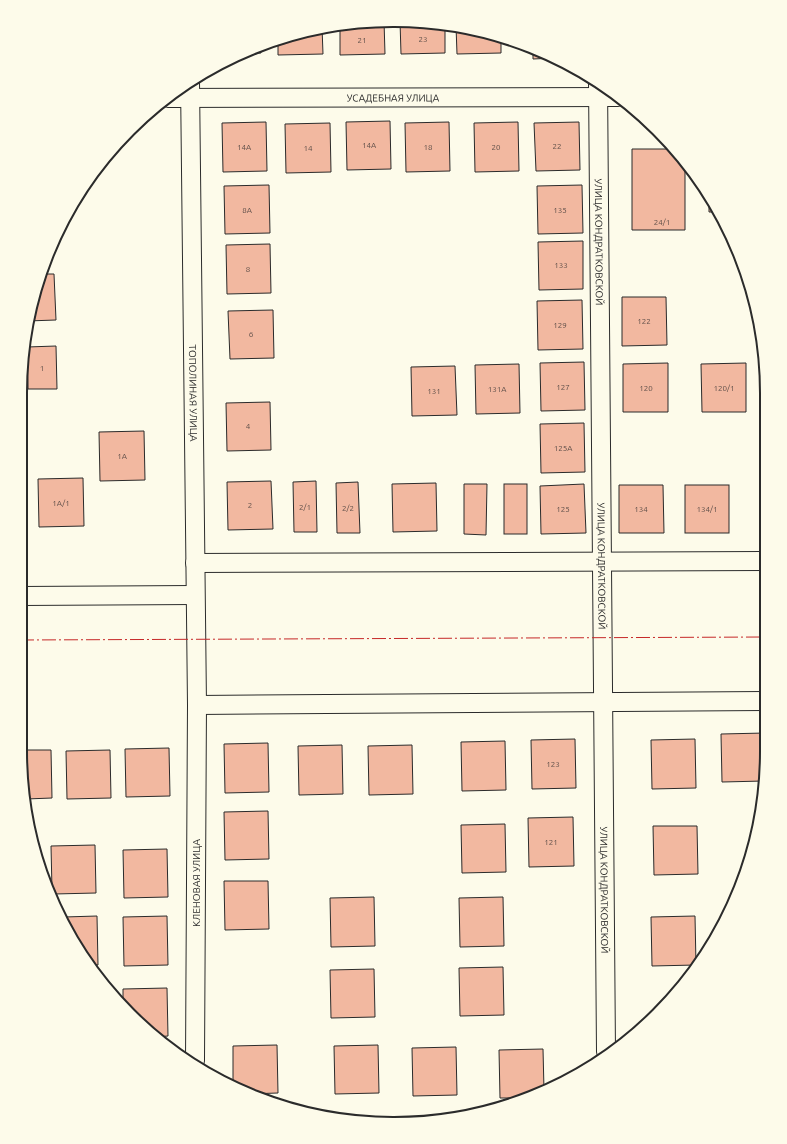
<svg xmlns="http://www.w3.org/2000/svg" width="787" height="1144" viewBox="0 0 787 1144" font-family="Ubuntu,sans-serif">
	<rect width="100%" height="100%" fill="#fdfbea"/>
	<g fill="#f2b8a0" stroke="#2b2b2b">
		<path d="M384 21 385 54 340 55V25Z"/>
		<path d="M400 21 445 25V53L401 54Z"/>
		<path d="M456 26 467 27 501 38V53L457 54Z"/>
		<path d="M322 27 323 54 278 55V40Z"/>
		<path d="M261 45V53L241 54 251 48Z"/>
		<path d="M533 47 555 58 533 59Z"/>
		<path d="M390 121 391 169 347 170 346 122Z"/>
		<path d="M266 122 267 171 223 172 222 123Z"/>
		<path d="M449 122 450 171 406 172 405 123Z"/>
		<path d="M518 122 519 171 475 172 474 123Z"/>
		<path d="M579 122 580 170 536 171 534 123Z"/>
		<path d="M330 123 331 172 286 173 285 124Z"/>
		<path d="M632 149H671L685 168V230H632Z"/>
		<path d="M269 185 270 233 225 234 224 186Z"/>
		<path d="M582 185 583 233 538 234 537 186Z"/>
		<path d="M709 201 717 212H709Z"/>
		<path d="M63 222V230H58L59 228Z"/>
		<path d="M583 241V289L539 290 538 242Z"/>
		<path d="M270 244 271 293 227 294 226 245Z"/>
		<path d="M43 274H54L56 320 27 321Z"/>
		<path d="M622 297H666L667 345 622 346Z"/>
		<path d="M582 300 583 349 538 350 537 301Z"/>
		<path d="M273 310 274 358 230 359 228 311Z"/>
		<path d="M56 346 57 389H28L27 347Z"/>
		<path d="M584 362 585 410 541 411 540 363Z"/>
		<path d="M668 363V412H623V364Z"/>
		<path d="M746 363V412H702L701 364Z"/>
		<path d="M519 364 520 413 476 414 475 365Z"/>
		<path d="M455 366 457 415 412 416 411 367Z"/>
		<path d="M270 402 271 450 227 451 226 403Z"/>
		<path d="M584 423 585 472 541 473 540 424Z"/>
		<path d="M144 431 145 480 100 481 99 432Z"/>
		<path d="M83 478 84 526 39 527 38 479Z"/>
		<path d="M20 481H25L26 530H20Z"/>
		<path d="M271 481 273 529 228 530 227 482Z"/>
		<path d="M316 481 317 532H294L293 482Z"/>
		<path d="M358 482 360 533H337L336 483Z"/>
		<path d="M436 483 437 531 393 532 392 484Z"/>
		<path d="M464 484H487L486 535 464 534Z"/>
		<rect x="504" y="484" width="23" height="50"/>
		<path d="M584 484 586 533 541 534 540 486Z"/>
		<path d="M619 485H663L664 533H619Z"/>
		<rect x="685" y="485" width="44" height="48"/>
		<path d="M765 733 764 781 722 782 721 734Z"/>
		<path d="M575 739 576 788 532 789 531 740Z"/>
		<path d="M695 739 696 788 652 789 651 740Z"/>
		<path d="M505 741 506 790 462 791 461 742Z"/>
		<path d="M268 743 269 792 225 793 224 744Z"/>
		<path d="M342 745 343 794 299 795 298 746Z"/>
		<path d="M412 745 413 794 369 795 368 746Z"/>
		<path d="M169 748 170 796 126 797 125 749Z"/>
		<path d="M20 750H51L52 798 26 799Z"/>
		<path d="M110 750 111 798 67 799 66 751Z"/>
		<path d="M268 811 269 859 225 860 224 812Z"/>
		<path d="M573 817 574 866 529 867 528 818Z"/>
		<path d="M505 824 506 872 462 873 461 825Z"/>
		<path d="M653 826H697L698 874 654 875Z"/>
		<path d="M95 845 96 893 54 894 52 890 51 846Z"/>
		<path d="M167 849 168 897 124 898 123 850Z"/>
		<path d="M224 881H268L269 929 225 930Z"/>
		<path d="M374 897 375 946 331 947 330 898Z"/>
		<path d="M503 897 504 946 460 947 459 898Z"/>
		<path d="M97 916 98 965H89L83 958 64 917Z"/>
		<path d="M167 916 168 965 124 966 123 917Z"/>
		<path d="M695 916 696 965 652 966 651 917Z"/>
		<path d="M721 917H726L721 927Z"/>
		<path d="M503 967 504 1015 460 1016 459 968Z"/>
		<path d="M374 969 375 1017 331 1018 330 970Z"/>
		<path d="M167 988 168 1036 156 1037 147 1031 123 1004V989Z"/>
		<path d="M277 1045 278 1093 248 1094 233 1085V1046Z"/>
		<path d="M378 1045 379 1093 335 1094 334 1046Z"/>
		<path d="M456 1047 457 1095 413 1096 412 1048Z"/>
		<path d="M543 1049 544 1090 522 1098H500L499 1050Z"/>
	</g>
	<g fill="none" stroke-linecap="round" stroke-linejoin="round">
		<g stroke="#2b2b2b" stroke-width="20">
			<g id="street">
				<path id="s1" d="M190 81 197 705 195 1061"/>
				<path id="s2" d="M598 81 606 1052"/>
				<path id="s3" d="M168 98 618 97"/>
				<path d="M195 563 767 561"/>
				<path d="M20 596 195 595"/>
				<path d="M197 705 767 701"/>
			</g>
		</g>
		<use href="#street" stroke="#fdfbea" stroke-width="18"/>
		<path stroke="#c62828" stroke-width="1" stroke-dasharray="14 3 2 3" stroke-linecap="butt" d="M20 640 767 637"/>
	</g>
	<g text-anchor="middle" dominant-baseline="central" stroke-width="3" stroke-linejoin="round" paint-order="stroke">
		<g font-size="8" fill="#5d4e48">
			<text x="423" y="39">23</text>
			<text x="362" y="40">21</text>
			<text x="369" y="145">14А</text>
			<text x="557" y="146">22</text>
			<text x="244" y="147">14А</text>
			<text x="428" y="147">18</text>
			<text x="496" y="147">20</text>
			<text x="308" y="148">14</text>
			<text x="247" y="210">8А</text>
			<text x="560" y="210">135</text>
			<text x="662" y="222">24/1</text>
			<text x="561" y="265">133</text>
			<text x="248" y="269">8</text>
			<text x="644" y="321">122</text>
			<text x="560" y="325">129</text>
			<text x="251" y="334">6</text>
			<text x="42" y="368">1</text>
			<text x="563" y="387">127</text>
			<text x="646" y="388">120</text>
			<text x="724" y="388">120/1</text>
			<text x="497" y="389">131А</text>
			<text x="434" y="391">131</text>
			<text x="248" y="426">4</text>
			<text x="563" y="448">125А</text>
			<text x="122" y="456">1А</text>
			<text x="61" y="503">1А/1</text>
			<text x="250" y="505">2</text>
			<text x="305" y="507">2/1</text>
			<text x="348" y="508">2/2</text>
			<text x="563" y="509">125</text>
			<text x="641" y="509">134</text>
			<text x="707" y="509">134/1</text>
			<text x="553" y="764">123</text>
			<text x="551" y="842">121</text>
		</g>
		<g font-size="10" fill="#2b2b2b" stroke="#fdfbea">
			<text stroke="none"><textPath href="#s3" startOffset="225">УСАДЕБНАЯ УЛИЦА</textPath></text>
			<text stroke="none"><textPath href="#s2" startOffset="161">УЛИЦА КОНДРАТКОВСКОЙ</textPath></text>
			<text stroke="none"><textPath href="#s1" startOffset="312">ТОПОЛИНАЯ УЛИЦА</textPath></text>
			<text stroke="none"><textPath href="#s2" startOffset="485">УЛИЦА КОНДРАТКОВСКОЙ</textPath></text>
			<text transform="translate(196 883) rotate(-90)">КЛЕНОВАЯ УЛИЦА</text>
			<text stroke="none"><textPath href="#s2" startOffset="809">УЛИЦА КОНДРАТКОВСКОЙ</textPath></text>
		</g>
	</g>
	<path d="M0 0H787V1144H0ZM393 27H394A366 366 0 0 1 760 393V751A366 366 0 0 1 394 1117H393A366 366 0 0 1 27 751V393A366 366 0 0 1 393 27Z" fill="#fdfbea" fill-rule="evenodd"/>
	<path fill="none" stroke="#2b2b2b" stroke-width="2" d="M393 27H394A366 366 0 0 1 760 393V751A366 366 0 0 1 394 1117H393A366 366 0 0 1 27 751V393A366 366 0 0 1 393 27Z"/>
</svg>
